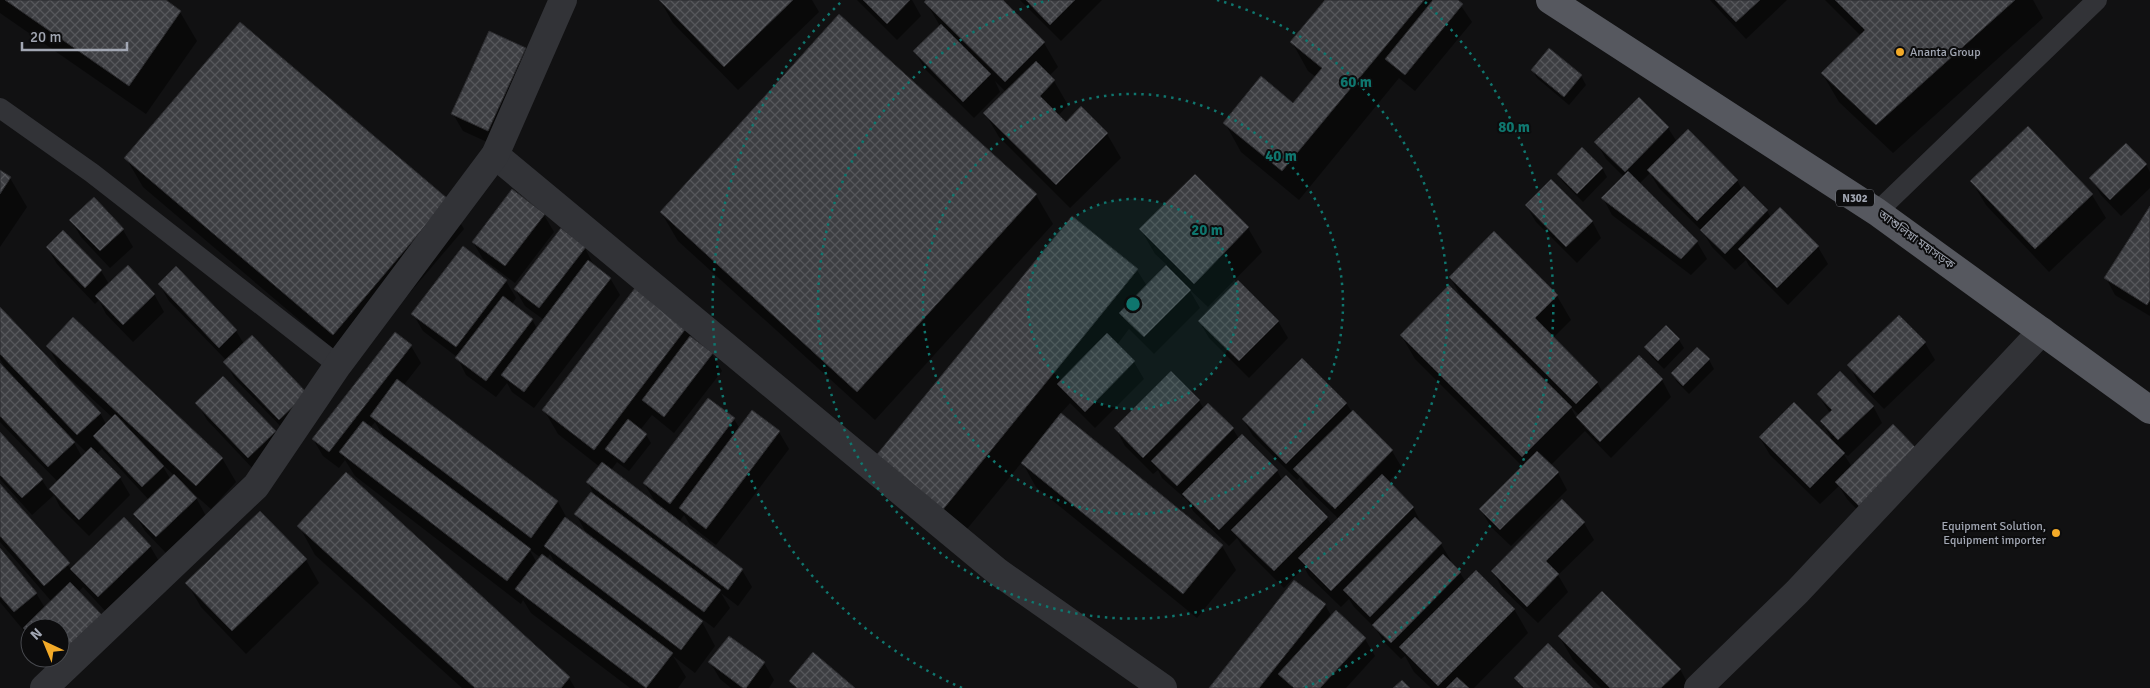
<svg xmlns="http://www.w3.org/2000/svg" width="2150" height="688" viewBox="0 0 2150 688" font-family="Signika,'Noto Sans Bengali',sans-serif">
	<defs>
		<pattern id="building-cross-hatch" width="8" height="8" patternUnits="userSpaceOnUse" patternTransform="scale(1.25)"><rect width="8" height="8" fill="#3d3e42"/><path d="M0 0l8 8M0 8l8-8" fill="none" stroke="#56575b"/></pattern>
	</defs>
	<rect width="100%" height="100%" fill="#111112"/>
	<g fill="#0007" fill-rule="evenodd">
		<path d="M0 0H164L180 12 197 41 146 114 0 13Z"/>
		<path d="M660 0H812L819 12 738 90 673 23Z"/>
		<path d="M857 0H912L921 16 897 40Z"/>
		<path d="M928 0H1002L1044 43 1058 67 1049 76 1054 81 1068 105 1058 116 1066 124 1107 134 1121 158 1070 208 999 137 985 113 1006 92 995 81 1000 92 974 118 925 69 915 52 940 26 926 2Z"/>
		<path d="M1020 0H1102L1061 41Z"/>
		<path d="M1326 0H1457L1472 22 1415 91 1399 78 1299 200 1241 152 1225 123 1293 105 1316 77 1308 71 1292 42Z"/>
		<path d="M1710 0H1787L1746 39Z"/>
		<path d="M1825 0H2033L2043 18 1893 153 1839 102 1822 73 1861 36Z"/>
		<path d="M840 16 1036 195 1053 224 875 420 678 241 661 212Z"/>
		<path d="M525 49 535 66 498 147 463 131 453 114Z"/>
		<path d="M1532 70 1581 76 1586 85 1569 105 1537 78Z"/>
		<path d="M1639 99 1668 128 1677 142 1737 180 1742 190 1744 188 1767 211 1771 218 1780 209 1818 247 1828 264 1788 305 1749 266 1746 260 1735 270 1712 247 1703 232 1659 188 1650 173 1639 184 1697 242 1707 259 1691 275 1612 215 1603 198 1624 177 1606 159 1596 142Z"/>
		<path d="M126 158 447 200 464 229 350 363 143 187Z"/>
		<path d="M2146 165 2150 172V188L2121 216 2101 195 2091 178Z"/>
		<path d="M1602 168 1607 177 1583 202 1563 182 1558 174Z"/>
		<path d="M0 171 10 178 27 207 0 247Z"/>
		<path d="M1195 176 1248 228 1262 252 1208 307 1189 289 1200 308 1154 354 1129 329 1117 345 1134 362 1144 379 1095 428 1070 403 1060 414 1222 546 1236 570 1197 618 1036 487 1022 462 958 540 893 487 1072 217 1137 270 1147 286 1167 265 1155 254 1141 230Z"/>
		<path d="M1972 182 2092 195 2106 218 2049 272 1986 205Z"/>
		<path d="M1526 205 1592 221 1601 238 1577 263 1536 222Z"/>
		<path d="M2150 208V316L2115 295 2106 278Z"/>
		<path d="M544 215 554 232 515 283 483 259 473 242Z"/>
		<path d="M71 220 123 230 133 247 110 268 81 237Z"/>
		<path d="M63 232 101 271 109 284 154 294 164 312 133 342 106 314 99 300 95 304 57 264 47 247Z"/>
		<path d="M463 248 506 281 516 298 512 304 532 319 537 329 544 320 525 306 515 289 585 248 594 266 610 278 620 295 534 408 512 392 507 383 496 397 466 375 457 357 423 331 413 314Z"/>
		<path d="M176 268 236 331 244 344 306 393 290 436 235 379 225 362 226 360 169 301 159 284Z"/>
		<path d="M1450 277 1557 296 1571 320 1553 338 1597 382 1603 393 1662 380 1671 397 1611 458 1585 431 1550 466 1558 473 1567 490 1511 546 1491 527 1481 510 1523 467 1415 359 1401 335 1463 300ZM1571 407 1580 416 1577 419 1571 408Z"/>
		<path d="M0 309 100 413 106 424 113 418 61 370 48 346 222 458 236 482 211 509 194 494 206 516 166 553 145 531 135 514 149 500 102 449 96 454 120 478 130 495 89 536 60 507 54 495 32 515 0 479V434L42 480 49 491 58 482 0 422V364L7 370 0 359ZM72 438 87 453 82 457 72 439ZM162 464 175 476 171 480 162 465Z"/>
		<path d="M1199 321H1278L1288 338 1249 378 1209 338Z"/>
		<path d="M686 328 693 339 712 354 722 371 674 433 652 415 640 430 646 435 651 443 629 471 617 462 611 470 657 505 644 483 708 399 734 419 740 429 779 432 789 449 716 545 690 525 684 515 679 522 742 570 752 587 738 606 721 593 730 608 714 628 585 531 576 514 596 498 588 483 600 467 558 434 544 410Z"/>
		<path d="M1679 340 1684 348 1664 369 1651 356 1646 348Z"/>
		<path d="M1925 343 1935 360 1884 409 1858 382 1849 365Z"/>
		<path d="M411 346 421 363 403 386 558 502 569 522 702 622 715 646 695 673 673 656 686 677 678 688H630L531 613 523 600 521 604 355 476 345 460 339 468 323 456 313 439ZM375 422 385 439 370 428ZM529 549 541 558 537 563ZM550 554 557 567 547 559Z"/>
		<path d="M1697 348 1709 360 1714 369 1689 394 1677 382 1672 373Z"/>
		<path d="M1171 373 1199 401 1204 409 1233 429 1239 439 1242 436 1277 471 1282 480 1327 518 1332 526 1339 519 1305 486 1300 477 1297 480 1253 436 1243 419 1346 403 1352 412 1392 451 1402 468 1388 482 1413 507 1422 525 1441 544 1451 561 1450 563 1460 573 1466 582 1514 609 1528 633 1474 688H1431L1414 672 1405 656 1401 659 1384 642 1376 629 1354 607 1349 599 1341 607 1309 576 1304 567 1284 588 1243 547 1237 538 1229 546 1193 511 1188 501 1162 478 1158 470 1153 474 1125 446 1116 429Z"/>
		<path d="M1818 395 1873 406 1882 423 1848 456 1843 453 1852 467 1869 522 1847 499 1839 486 1820 504 1770 455 1760 438 1833 441 1821 421 1830 413Z"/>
		<path d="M197 403 275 432 284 449 258 474 207 420Z"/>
		<path d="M346 474 569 678 575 688H462L315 555 299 526Z"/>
		<path d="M0 486 71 569 150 546 160 563 108 614 83 587 78 592 64 676 47 658H60V628H30V638L0 602V550L36 593 45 608 52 602 0 542Z"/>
		<path d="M1584 523 1594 540 1558 575 1568 592 1538 623 1502 588 1493 571Z"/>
		<path d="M306 560 319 583 246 654 201 607 187 583Z"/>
		<path d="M1325 605 1332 617 1365 639 1375 656 1346 688H1210Z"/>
		<path d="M1559 636 1680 669 1690 688H1601L1573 660Z"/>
		<path d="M729 637 764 663 774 680 769 688H731L720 679 710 662Z"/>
	</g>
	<g fill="url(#building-cross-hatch)" stroke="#2b2b2e">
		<path d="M5 0H166L181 11 129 86Z"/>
		<path d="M659 0H793L724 67Z"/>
		<path d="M863 0H910L887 24Z"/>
		<path d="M926 0H1003L1045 42 1005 82 924 2Z"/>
		<path d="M1026 0H1075L1050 25Z"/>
		<path d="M1325 0H1424L1282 171 1223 123 1261 76 1293 103 1322 68 1290 42Z"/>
		<path d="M1433 0H1458L1463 4 1405 75 1385 59Z"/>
		<path d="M1715 0H1760L1736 22Z"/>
		<path d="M1835 0H2015L1876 125 1821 73 1865 30Z"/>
		<path d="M839 14 1037 194 857 392 660 212Z"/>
		<path d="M240 22 448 199 333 335 124 158Z"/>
		<path d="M941 24 991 74 963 102 913 51Z"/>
		<path d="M489 31 526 48 488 131 451 114Z"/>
		<path d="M1549 48 1582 75 1564 97 1531 70Z"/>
		<path d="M1036 61 1055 80 1040 96 1066 122 1081 106 1108 133 1056 185 983 113Z"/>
		<path d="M1639 97 1669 127 1625 172 1594 142Z"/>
		<path d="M2028 126 2093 194 2035 249 1970 181Z"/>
		<path d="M1688 129 1738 180 1697 221 1647 170Z"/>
		<path d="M2126 143 2147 164 2110 200 2089 178Z"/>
		<path d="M1582 147 1603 168 1577 194 1557 174Z"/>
		<path d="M0 170 11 177 0 194Z"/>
		<path d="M1628 171 1698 241 1681 259 1601 198Z"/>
		<path d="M1195 174 1249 227 1194 284 1139 229Z"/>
		<path d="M1551 179 1593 221 1566 247 1525 205Z"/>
		<path d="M1744 186 1768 210 1725 254 1700 230Z"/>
		<path d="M512 189 545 214 505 266 472 242Z"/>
		<path d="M94 197 124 229 100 251 69 220Z"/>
		<path d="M2150 206V300L2147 305 2104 278Z"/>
		<path d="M1780 207 1819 246 1777 288 1738 249Z"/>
		<path d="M1072 216 1138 269 941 512 874 458Z"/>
		<path d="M561 228 586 247 539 308 514 289Z"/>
		<path d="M63 230 102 270 85 288 46 247Z"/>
		<path d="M1494 231 1558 295 1535 318 1598 382 1576 404 1449 277Z"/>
		<path d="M463 246 507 280 456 347 411 314Z"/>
		<path d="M588 260 611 278 524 392 501 375Z"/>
		<path d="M128 265 155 294 123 325 95 296Z"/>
		<path d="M1166 265 1191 290 1144 337 1119 313Z"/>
		<path d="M176 266 237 330 219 348 158 284Z"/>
		<path d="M1238 280 1279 321 1239 361 1198 321Z"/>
		<path d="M1449 285 1572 407 1522 457 1400 335Z"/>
		<path d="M635 288 687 327 594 450 542 410Z"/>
		<path d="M503 296 533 319 486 381 455 358Z"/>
		<path d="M0 307 101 413 77 435 0 354Z"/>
		<path d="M1899 315 1926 342 1874 393 1847 365Z"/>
		<path d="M73 317 223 458 196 486 46 346Z"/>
		<path d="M1666 325 1680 339 1658 361 1644 347Z"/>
		<path d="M395 332 412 345 329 452 312 439Z"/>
		<path d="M1107 333 1135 361 1085 412 1057 384Z"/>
		<path d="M252 335 307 393 279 420 223 362Z"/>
		<path d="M690 336 713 353 664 417 642 400Z"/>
		<path d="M1697 347 1710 359 1683 386 1671 373Z"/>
		<path d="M1639 355 1663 379 1600 442 1576 417Z"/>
		<path d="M1302 358 1347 403 1286 464 1242 419Z"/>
		<path d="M0 363 75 442 48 467 0 416Z"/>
		<path d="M1171 371 1200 400 1143 458 1114 428Z"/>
		<path d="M1840 371 1874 406 1838 440 1820 421 1832 410 1817 394Z"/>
		<path d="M223 376 276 431 248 458 195 403Z"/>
		<path d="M397 379 558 501 531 538 370 416Z"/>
		<path d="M708 398 735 418 670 504 643 483Z"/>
		<path d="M1794 402 1845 453 1810 488 1759 437Z"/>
		<path d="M1208 403 1234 428 1177 486 1151 461Z"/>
		<path d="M752 410 780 431 706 529 679 508Z"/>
		<path d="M1353 410 1393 450 1335 509 1293 469Z"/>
		<path d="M1061 413 1223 545 1183 594 1021 463Z"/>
		<path d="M115 414 164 466 142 487 93 436Z"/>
		<path d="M628 419 647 434 624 463 605 449Z"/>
		<path d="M363 421 531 549 507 581 339 452Z"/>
		<path d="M1893 424 1916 448 1859 506 1835 482Z"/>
		<path d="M0 432 43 479 22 498 0 475Z"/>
		<path d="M1242 434 1278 470 1219 530 1182 494Z"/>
		<path d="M91 447 121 477 79 520 49 489Z"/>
		<path d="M1537 451 1559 472 1500 530 1479 509Z"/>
		<path d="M602 462 743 569 728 590 586 482Z"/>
		<path d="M346 472 570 677 561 688H475L297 526Z"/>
		<path d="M174 474 197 498 156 537 133 514Z"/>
		<path d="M1382 474 1414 507 1331 591 1298 558Z"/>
		<path d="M1286 475 1328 517 1274 571 1231 530Z"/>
		<path d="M0 484 70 563 44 586 0 536Z"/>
		<path d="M591 492 721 590 704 612 574 514Z"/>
		<path d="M1562 499 1585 522 1546 561 1559 574 1527 607 1491 571Z"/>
		<path d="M260 511 307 559 232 631 185 583Z"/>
		<path d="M124 517 151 546 98 597 70 569Z"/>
		<path d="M565 517 703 621 681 650 544 546Z"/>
		<path d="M1415 517 1442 543 1370 617 1343 590Z"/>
		<path d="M0 548 37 593 14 612 0 596Z"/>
		<path d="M542 554 673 653 646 688 515 589Z"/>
		<path d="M1443 554 1461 572 1391 643 1372 625Z"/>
		<path d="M1476 570 1515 609 1438 686 1399 647Z"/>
		<path d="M1294 580 1326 604 1259 688H1209Z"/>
		<path d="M70 582 102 615 60 654V628H30V635L23 628Z"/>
		<path d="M1602 591 1681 669 1661 688H1610L1558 636Z"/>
		<path d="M1336 610 1366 638 1320 688H1294L1278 674Z"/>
		<path d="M729 636 765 662 746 688H743L708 662Z"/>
		<path d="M1548 643 1593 688H1524L1514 678Z"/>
		<path d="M813 652 855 688H797L789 681Z"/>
		<path d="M1457 677 1469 688H1446Z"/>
		<path d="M1402 680 1410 688H1393Z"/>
	</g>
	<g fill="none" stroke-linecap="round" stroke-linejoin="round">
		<g stroke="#323337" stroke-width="20">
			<path d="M0 108 92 173 338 365"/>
			<path d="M1877 212 2097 0"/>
		</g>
		<g stroke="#323337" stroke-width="28">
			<path d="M495 155 998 572 1163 688"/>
			<path d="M44 688 256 486 338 365 495 155 563 0"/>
			<path d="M1698 688 1797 592 2042 331"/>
		</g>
		<path stroke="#56585f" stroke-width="28" d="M1550 0 1877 212 2150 410"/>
	</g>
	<circle cx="1133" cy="304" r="105" fill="#0f766e" fill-opacity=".12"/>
	<g fill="none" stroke="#0f766e" stroke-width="2.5" stroke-dasharray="2.5 5">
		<circle cx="1133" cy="304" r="105"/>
		<circle cx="1133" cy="304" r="210"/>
		<path d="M1217 0A315 315 0 1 1 1049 0"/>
		<path d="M962 688A420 420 0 0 1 841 2M1425 2A420 420 0 0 1 1304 688"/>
	</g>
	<g fill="#f3aa28" stroke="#0c0c0d" stroke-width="2">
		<circle cx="1900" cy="52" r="5"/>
		<circle cx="2056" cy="533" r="5"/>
	</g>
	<g text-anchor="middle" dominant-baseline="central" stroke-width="4" stroke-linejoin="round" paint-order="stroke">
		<rect fill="#0c0c0d" stroke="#757881" stroke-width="1" x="1836" y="189.5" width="38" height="17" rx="4"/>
		<g font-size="11" font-weight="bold" fill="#a2a7b3">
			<text x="1855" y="198">N302</text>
		</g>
		<g font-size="12" fill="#a2a7b3" stroke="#0c0c0d" text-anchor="start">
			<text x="1910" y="52">Ananta Group</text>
			<text x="2046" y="526" text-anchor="end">Equipment Solution,<tspan x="2046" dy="14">Equipment importer</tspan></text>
		</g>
		<g font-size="12" fill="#a2a7b3" stroke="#0c0c0d">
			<text transform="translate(1916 240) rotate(36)">আশুলিয়া মহাসড়ক</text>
		</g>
	</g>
	<circle cx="1133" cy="304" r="8" fill="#0f766e" stroke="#0c0c0d" stroke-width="2.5"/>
	<g font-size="15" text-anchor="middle" font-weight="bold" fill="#0f766e" stroke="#0c0c0d" stroke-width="4" stroke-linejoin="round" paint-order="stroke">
		<text x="1356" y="87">60 m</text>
		<text x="1514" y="132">80 m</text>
		<text x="1281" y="161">40 m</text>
		<text x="1207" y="235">20 m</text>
	</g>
	<g transform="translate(45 643) rotate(316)"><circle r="24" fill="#0c0c0d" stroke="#484a4f"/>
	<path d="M0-4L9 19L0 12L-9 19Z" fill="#f3aa28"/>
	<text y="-8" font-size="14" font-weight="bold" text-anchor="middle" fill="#a2a7b3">N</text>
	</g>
	<path d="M22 42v8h105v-8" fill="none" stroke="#a2a7b3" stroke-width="2.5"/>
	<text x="30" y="42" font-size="15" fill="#a2a7b3" stroke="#0c0c0d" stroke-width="4" paint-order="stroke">20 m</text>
</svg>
